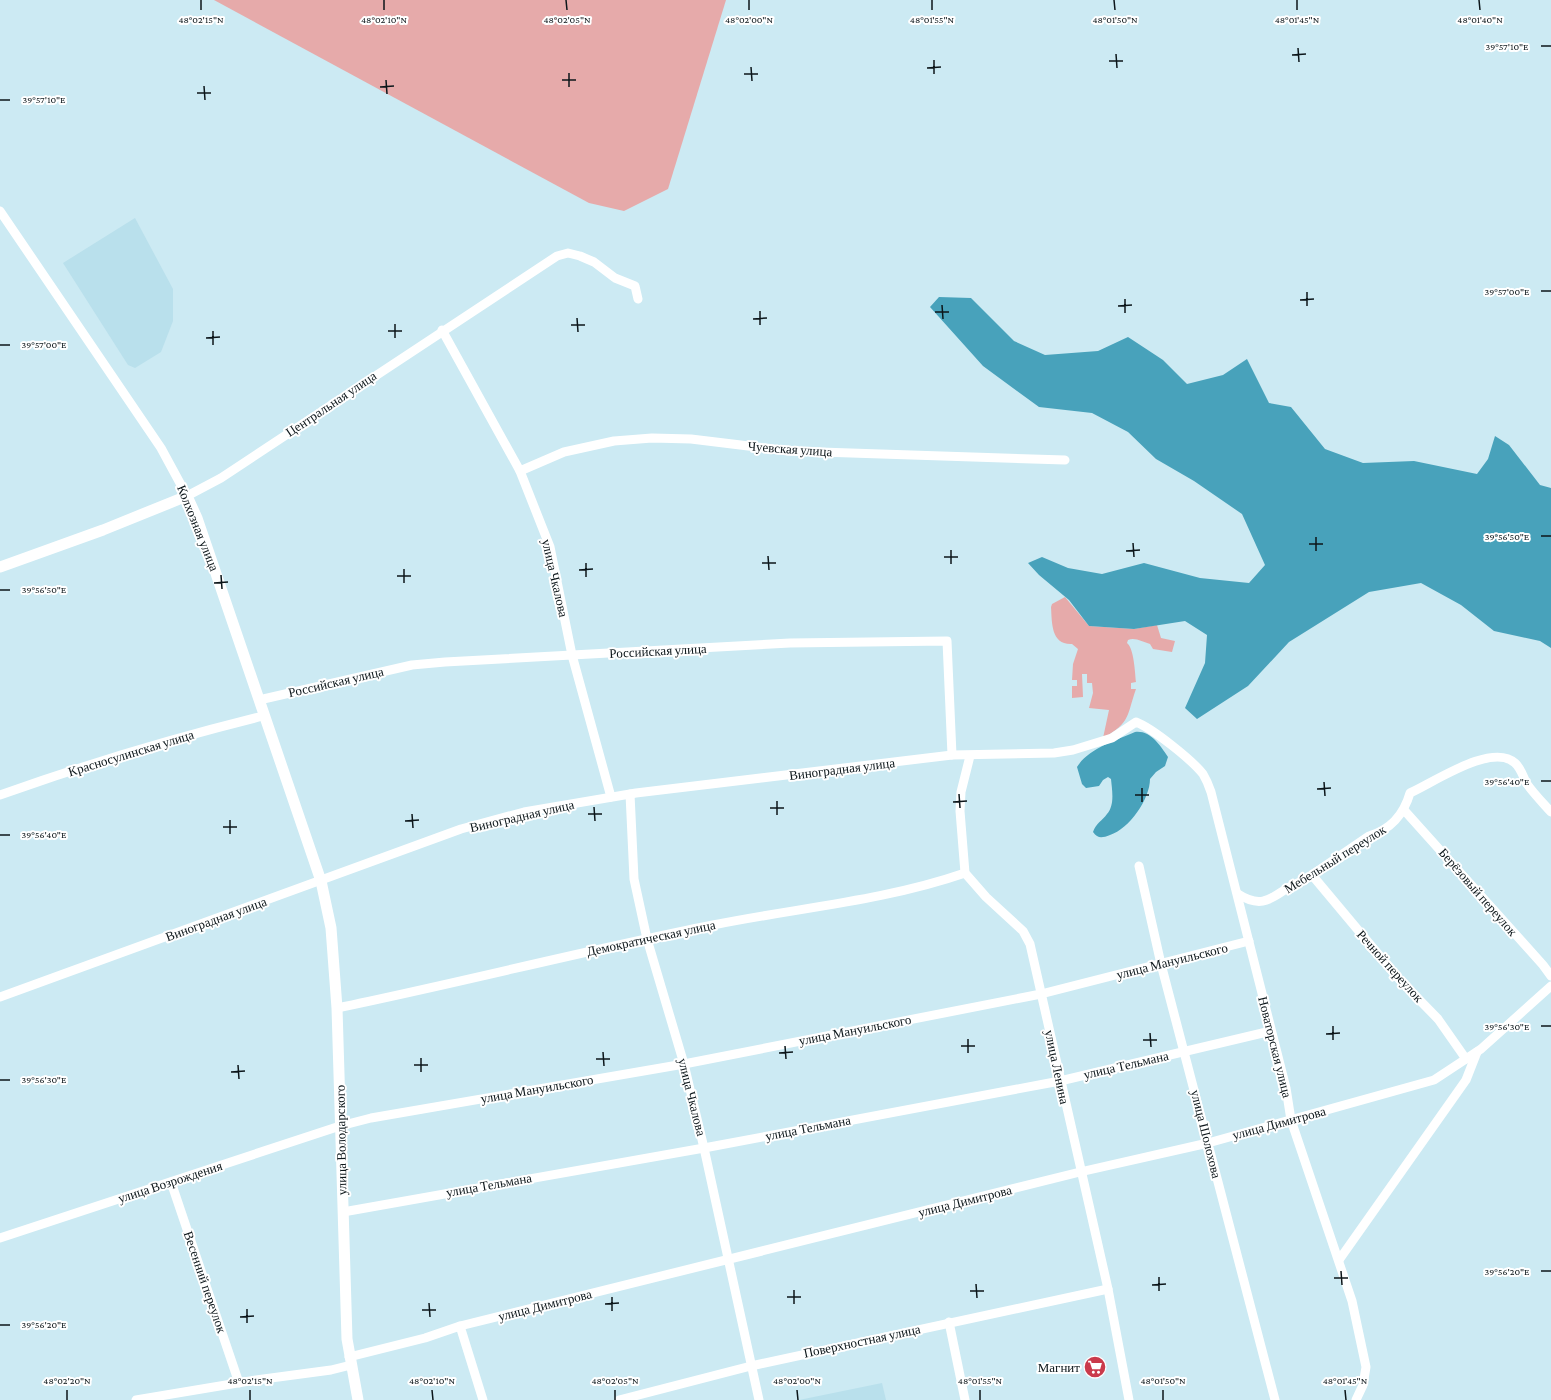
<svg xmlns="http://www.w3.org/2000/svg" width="1551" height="1400" viewBox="0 0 1551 1400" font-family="'Crimson Pro',serif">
	<rect width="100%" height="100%" fill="#cceaf3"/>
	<g fill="#b9e0ec">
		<path d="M135 218 173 289V321L161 352 135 368 128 365 63 263Z"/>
		<path d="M882 1383 886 1400H799Z"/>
	</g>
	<g fill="#e6aaaa">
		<path d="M214 0H726L668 189 624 211 589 203Z"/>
		<path d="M1065 597 1089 626 1134 629 1157 625 1161 638 1175 641 1172 652 1153 649 1150 644C1143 642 1135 637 1128 640L1127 643C1134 648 1135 673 1136 682L1131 683V689H1136C1127 714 1131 723 1103 738L1109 710 1089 708 1093 693 1092 683H1087V674H1082L1083 697 1072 698V686H1077V680H1072L1073 664 1078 649 1072 644C1051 645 1052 623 1051 607L1052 604Z"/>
	</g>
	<g fill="#48a2bb">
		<path d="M939 297 971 298 1014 341 1045 355 1098 351 1128 337 1163 360 1187 384 1223 375 1247 359 1269 403 1291 407 1325 449 1363 463 1414 461 1477 474 1488 459 1495 436 1509 445 1540 485 1551 488V648L1540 641 1494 631 1461 605 1421 583 1369 592 1289 642 1248 686 1197 719 1185 708 1205 663 1207 635 1185 621 1134 629 1089 626 1069 600 1039 575 1028 563 1042 557 1068 568 1102 574 1144 563 1200 578 1249 583 1265 565 1242 514 1194 481 1156 459 1128 432 1092 413 1039 407 983 366 930 307Z"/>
		<path d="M1135 732C1150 730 1160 745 1168 757L1165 766 1156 772 1150 779C1150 799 1129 829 1110 835 1102 838 1098 839 1093 832 1096 823 1102 821 1107 814 1115 805 1112 790 1111 779L1108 777 1103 780 1099 786 1086 788 1082 784 1077 767C1088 749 1116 740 1135 732Z"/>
	</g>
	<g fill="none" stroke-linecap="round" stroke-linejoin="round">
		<g stroke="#fff" stroke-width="9">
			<path d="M0 211 161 448 187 496 221 478 557 256 568 253 580 256 594 262 615 278 635 286 638 299"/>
			<path d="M442 330 520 471 550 547 572 655 611 797"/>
			<path d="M520 471 564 452 614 441 652 438 691 439 790 451 1065 460"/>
			<path d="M259 700 412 665 445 662 790 643 947 641 952 755"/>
			<path d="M970 756 961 792 960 811 965 873 986 897 1023 931 1030 944 1108 1289 1129 1400"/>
			<path d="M630 794 634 879 647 939 684 1064 704 1148 759 1400"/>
			<path d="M0 795C87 764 174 738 263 716"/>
			<path d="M1404 810 1543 965 1551 976"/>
			<path d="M1139 866 1161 964 1275 1400"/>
			<path d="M1312 875 1399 979 1438 1019 1466 1059"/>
			<path d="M1238 894C1269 914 1277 888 1303 881L1369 836C1390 830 1404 814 1410 793 1433 783 1492 742 1515 763 1521 768 1523 777 1527 784 1534 794 1543 803 1551 812"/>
			<path d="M0 997 461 829 524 812 636 793 952 755 1054 753 1073 750 1112 738 1136 722C1152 728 1192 760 1203 774 1206 779 1209 786 1211 792L1286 1088 1291 1120 1352 1301 1366 1367 1363 1385 1356 1400"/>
			<path d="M337 1008C463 982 587 950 713 925 797 908 884 901 965 873"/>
			<path d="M171 1182 239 1383"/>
			<path d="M343 1212 704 1148 1060 1081 1271 1031"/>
			<path d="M0 1238 340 1126 371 1118 684 1064 1041 994 1249 941"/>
			<path d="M1339 1260 1466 1080 1477 1052"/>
			<path d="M949 1322 965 1400"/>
			<path d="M460 1326 483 1400"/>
			<path d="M349 1357 425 1338 460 1326 1080 1172 1208 1143 1434 1080 1481 1049 1551 986"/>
			<path d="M136 1400 256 1380 331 1370 351 1365"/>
			<path d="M619 1400 751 1366 1108 1289"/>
		</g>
		<path stroke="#fff" stroke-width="11" d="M0 567 103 530 187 496 197 518 321 881 331 928 337 1008 347 1339 358 1400"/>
	</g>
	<path fill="none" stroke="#0c161a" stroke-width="1.5" d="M201 0V10M384 0V10M566 0 567 10M749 0V10M932 0V10M1114 0 1115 10M1297 0V10M1479 0 1480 10M1541 46H1551M1298 48 1299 62M1116 54 1117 68M1292 55 1306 54M934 60V74M1109 61H1123M751 67 752 81M927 68 941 67M569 73V87M744 74H758M386 80 387 94M562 80H576M204 86 205 100M380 87 394 86M197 93H211M0 100H10M1541 291H1551M1307 292V306M1125 299V313M1300 300 1314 299M942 305 943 319M1118 306 1132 305M760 311V325M935 312H949M577 318 578 332M753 319 767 318M395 324V338M571 325H585M213 331V345M388 331H402M206 338 220 337M0 345H10M1541 536H1551M1316 537V551M1133 543 1134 557M1309 544H1323M951 550V564M1126 551 1140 550M768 556 769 570M944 557H958M586 563V577M762 563H776M404 569V583M579 570 593 569M221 575 222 589M397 576H411M214 583 228 582M0 590H10M1541 781H1551M1324 782 1325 796M1142 788V802M1317 789 1331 788M959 794 960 808M1135 795H1149M777 801V815M953 802 967 801M594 807 595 821M770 808H784M412 814 413 828M588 814H602M230 820V834M405 821 419 820M223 827H237M0 835H10M1333 1026V1040M1541 1026H1551M1150 1033 1151 1047M1326 1034 1340 1033M968 1039V1053M1143 1040H1157M785 1046 786 1059M961 1046H975M603 1052 604 1066M779 1053 793 1052M421 1058V1072M596 1059H610M238 1065 239 1079M414 1065H428M231 1072 245 1071M0 1080H10M1341 1271 1342 1285M1541 1271H1551M1159 1277V1291M1334 1278H1348M976 1284 977 1298M1152 1285 1166 1284M794 1290V1304M970 1291H984M612 1297V1311M787 1297H801M429 1303 430 1317M605 1304 619 1303M247 1309V1323M422 1310H436M240 1317 254 1316M0 1325H10M67 1390V1400M250 1390V1400M432 1390 433 1400M615 1390V1400M797 1390 798 1400M980 1390V1400M1163 1390V1400M1345 1390 1346 1400"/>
	<defs>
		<g id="supermarket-disc" transform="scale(1.15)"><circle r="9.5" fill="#ca3a4b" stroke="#fff"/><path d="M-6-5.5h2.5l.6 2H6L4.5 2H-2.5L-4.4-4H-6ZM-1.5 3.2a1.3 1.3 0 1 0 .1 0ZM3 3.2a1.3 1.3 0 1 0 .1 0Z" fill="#fff"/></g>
	</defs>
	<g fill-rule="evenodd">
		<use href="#supermarket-disc" x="1095" y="1367"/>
	</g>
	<g text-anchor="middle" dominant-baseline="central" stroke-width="4" stroke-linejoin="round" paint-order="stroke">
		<g font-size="13" fill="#0c161a" stroke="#fff">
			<text transform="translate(331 404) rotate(-34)">Центральная улица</text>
			<text transform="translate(790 449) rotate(4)">Чуевская улица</text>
			<text transform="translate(198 528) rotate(68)">Колхозная улица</text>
			<text transform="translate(555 578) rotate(77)">улица Чкалова</text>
			<text transform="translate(658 651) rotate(-3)">Российская улица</text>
			<text transform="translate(336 682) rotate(-13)">Российская улица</text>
			<text transform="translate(131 753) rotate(-17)">Красносулинская улица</text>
			<text transform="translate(842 769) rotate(-7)">Виноградная улица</text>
			<text transform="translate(522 816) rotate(-13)">Виноградная улица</text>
			<text transform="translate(1335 859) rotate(-32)">Мебельный переулок</text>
			<text transform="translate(1478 892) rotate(49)">Берёзовый переулок</text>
			<text transform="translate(216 919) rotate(-20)">Виноградная улица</text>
			<text transform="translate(651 938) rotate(-12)">Демократическая улица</text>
			<text transform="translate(1172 961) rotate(-14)">улица Мануильского</text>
			<text transform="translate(1390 966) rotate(48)">Речной переулок</text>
			<text transform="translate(855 1030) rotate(-11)">улица Мануильского</text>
			<text transform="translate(1275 1047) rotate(76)">Новаторская улица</text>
			<text transform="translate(1126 1065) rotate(-13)">улица Тельмана</text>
			<text transform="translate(1057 1067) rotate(78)">улица Ленина</text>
			<text transform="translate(537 1089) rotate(-10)">улица Мануильского</text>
			<text transform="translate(692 1097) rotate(76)">улица Чкалова</text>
			<text transform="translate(1279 1123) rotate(-15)">улица Димитрова</text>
			<text transform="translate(808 1128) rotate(-11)">улица Тельмана</text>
			<text transform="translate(1206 1134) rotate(76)">улица Шолохова</text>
			<text transform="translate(341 1140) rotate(-91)">улица Володарского</text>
			<text transform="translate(170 1182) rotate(-18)">улица Возрождения</text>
			<text transform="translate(489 1185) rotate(-10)">улица Тельмана</text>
			<text transform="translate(965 1201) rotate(-14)">улица Димитрова</text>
			<text transform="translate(205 1282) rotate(71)">Весенний переулок</text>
			<text transform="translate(545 1305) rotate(-14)">улица Димитрова</text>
			<text transform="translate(862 1341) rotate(-12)">Поверхностная улица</text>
		</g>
		<g font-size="13" fill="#0c161a" stroke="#fff" text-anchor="end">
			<text x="1080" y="1367">Магнит</text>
		</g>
	</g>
	<g font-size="10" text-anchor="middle" fill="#0c161a" stroke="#fff" stroke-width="4" stroke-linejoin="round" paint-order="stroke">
		<text x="201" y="23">48°02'15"N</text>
		<text x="384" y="23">48°02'10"N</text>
		<text x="567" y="23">48°02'05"N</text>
		<text x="749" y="23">48°02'00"N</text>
		<text x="932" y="23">48°01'55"N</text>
		<text x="1115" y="23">48°01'50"N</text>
		<text x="1297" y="23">48°01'45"N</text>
		<text x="1480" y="23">48°01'40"N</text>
		<text x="1507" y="50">39°57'10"E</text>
		<text x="44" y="103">39°57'10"E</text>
		<text x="1507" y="295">39°57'00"E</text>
		<text x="44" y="348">39°57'00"E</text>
		<text x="1507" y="540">39°56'50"E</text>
		<text x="44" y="593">39°56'50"E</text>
		<text x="1507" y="785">39°56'40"E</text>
		<text x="44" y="838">39°56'40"E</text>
		<text x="1507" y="1030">39°56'30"E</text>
		<text x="44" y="1083">39°56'30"E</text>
		<text x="1507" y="1275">39°56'20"E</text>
		<text x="44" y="1328">39°56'20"E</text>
		<text x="67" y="1384">48°02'20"N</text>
		<text x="250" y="1384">48°02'15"N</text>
		<text x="432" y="1384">48°02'10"N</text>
		<text x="615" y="1384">48°02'05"N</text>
		<text x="797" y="1384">48°02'00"N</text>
		<text x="980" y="1384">48°01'55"N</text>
		<text x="1163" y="1384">48°01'50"N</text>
		<text x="1345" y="1384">48°01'45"N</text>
	</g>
</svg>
